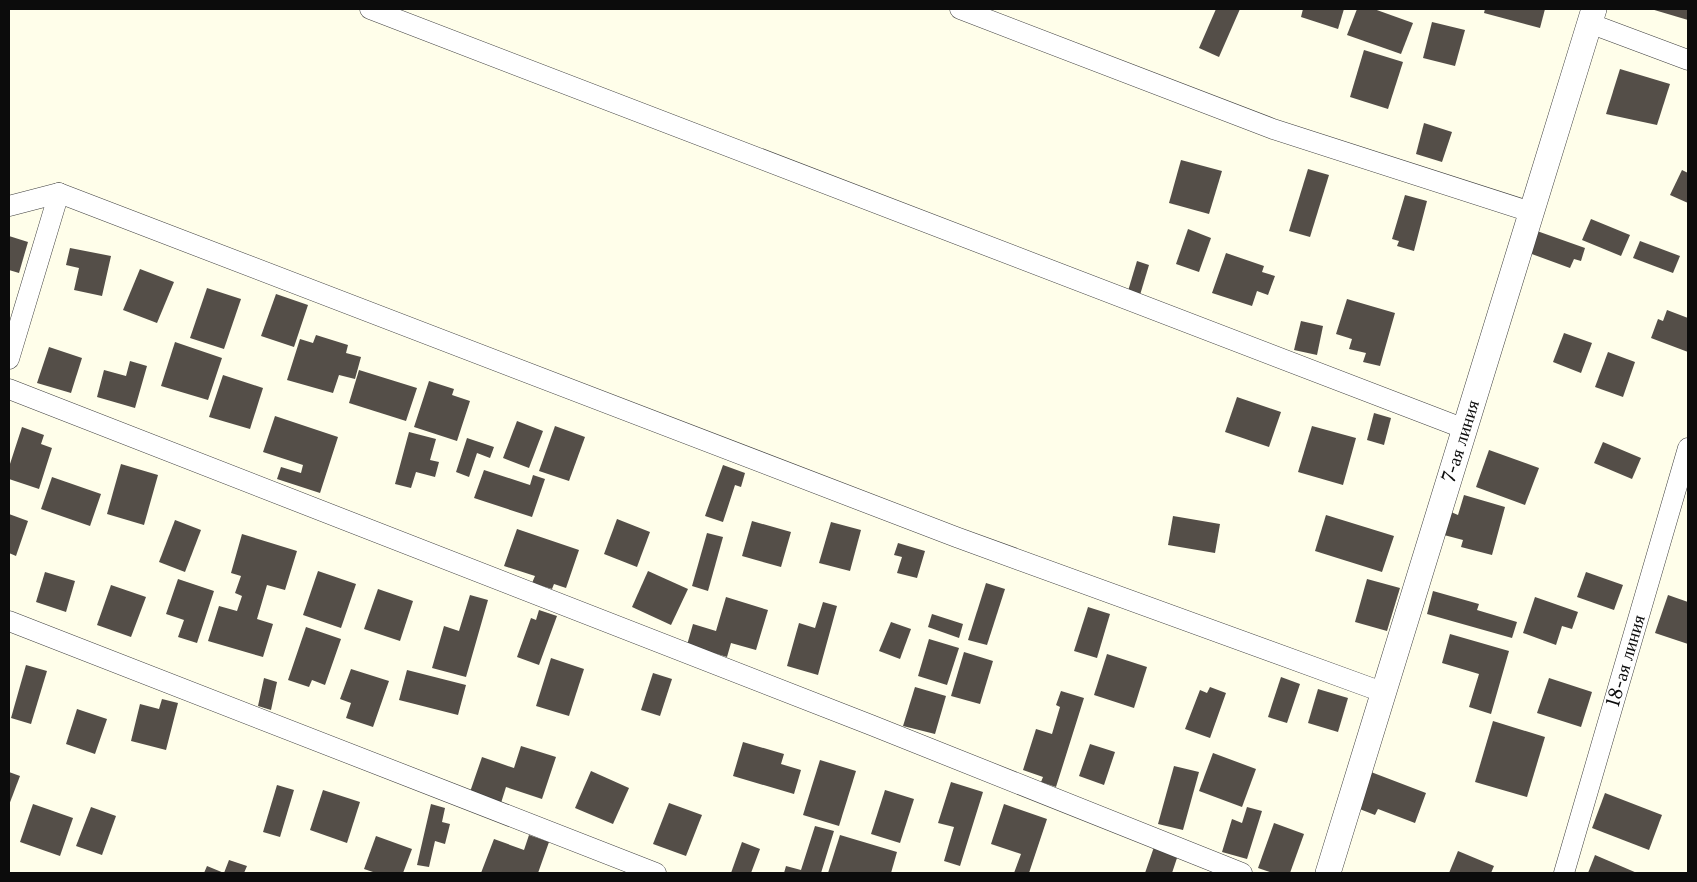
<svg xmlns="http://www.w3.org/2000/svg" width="1697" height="882" viewBox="0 0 1697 882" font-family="'Libre Baskerville',serif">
	<rect width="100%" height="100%" fill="#fffeea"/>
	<g fill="#544e48">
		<path d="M1216 9H1240L1219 57 1199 48Z"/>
		<path d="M1303 9H1344L1338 29 1301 17Z"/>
		<path d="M1357 9H1374L1413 23 1401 54 1347 35Z"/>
		<path d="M1485 9H1545L1540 28 1484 13Z"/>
		<path d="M1651 9H1688V20Z"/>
		<path d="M1432 22 1465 30 1455 66 1423 58Z"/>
		<path d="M1364 50 1403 62 1388 109 1350 97Z"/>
		<path d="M1620 69 1670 84 1657 125 1606 114Z"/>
		<path d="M1424 123 1452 132 1442 162 1416 154Z"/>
		<path d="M1181 160 1222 171 1209 214 1169 203Z"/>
		<path d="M1308 169 1329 175 1310 237 1289 231Z"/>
		<path d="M1682 170 1688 173V203L1670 195Z"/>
		<path d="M1405 195 1427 201 1414 251 1397 246 1399 241 1392 239Z"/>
		<path d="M1591 219 1630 235 1621 256 1582 240Z"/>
		<path d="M1188 229 1211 238 1199 272 1176 264Z"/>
		<path d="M1537 231 1585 248 1581 261 1574 259 1570 268 1529 253Z"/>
		<path d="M9 236 28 242 19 273 9 270Z"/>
		<path d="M1640 241 1680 256 1673 273 1633 258Z"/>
		<path d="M70 248 111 256 102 296 74 290 79 268 66 265Z"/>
		<path d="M1226 253 1264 266 1262 272 1275 276 1268 295 1257 291 1252 306 1212 293Z"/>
		<path d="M1137 261 1149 265 1140 295 1128 291Z"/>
		<path d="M140 269 174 282 157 323 123 310Z"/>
		<path d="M207 288 241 299 224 349 190 338Z"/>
		<path d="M276 294 308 305 294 347 261 336Z"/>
		<path d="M1347 299 1395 313 1380 366 1363 362 1366 353 1349 349 1352 339 1336 334Z"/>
		<path d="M1667 310 1688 318V352L1651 338 1658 319 1663 321Z"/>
		<path d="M1301 321 1323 326 1317 355 1294 350Z"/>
		<path d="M1564 333 1592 343 1581 373 1553 362Z"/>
		<path d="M316 335 348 345 346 353 361 357 355 379 339 375 333 393 287 380 300 339 313 343Z"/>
		<path d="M175 342 222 358 208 400 161 386Z"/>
		<path d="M49 347 82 358 71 393 37 383Z"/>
		<path d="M1608 352 1635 362 1623 397 1595 387Z"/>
		<path d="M130 361 147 366 135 408 97 397 104 370 126 376Z"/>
		<path d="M359 370 417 388 406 421 349 403Z"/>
		<path d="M223 375 263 388 250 429 209 417Z"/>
		<path d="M429 381 454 389 452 395 470 401 457 441 414 427Z"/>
		<path d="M1237 397 1281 412 1269 447 1225 432Z"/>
		<path d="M1374 413 1391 418 1384 445 1367 440Z"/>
		<path d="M275 416 338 437 320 493 277 479 281 467 301 473 303 465 263 452Z"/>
		<path d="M517 421 543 431 529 468 503 458Z"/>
		<path d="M555 426 585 437 569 481 539 471Z"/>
		<path d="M1312 426 1356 438 1343 485 1298 472Z"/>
		<path d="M22 427 44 435 41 444 52 448 39 489 9 479V467Z"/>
		<path d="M409 432 436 439 430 460 439 462 435 477 416 472 411 488 395 484Z"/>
		<path d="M467 438 494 447 490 458 477 453 469 477 456 472Z"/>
		<path d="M1603 442 1641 458 1632 479 1594 463Z"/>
		<path d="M1489 450 1539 468 1525 505 1476 487Z"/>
		<path d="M121 464 158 475 144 525 107 514Z"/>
		<path d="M723 465 745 473 741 487 735 485 723 522 705 516Z"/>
		<path d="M484 470 530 485 533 475 545 479 532 517 474 498Z"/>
		<path d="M52 477 101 494 90 526 41 509Z"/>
		<path d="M1464 495 1505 507 1492 555 1461 547 1463 540 1444 535 1451 512 1458 515Z"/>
		<path d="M9 514 28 521 16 556 9 553Z"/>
		<path d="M1326 515 1394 536 1382 572 1315 551Z"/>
		<path d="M1173 516 1220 524 1215 553 1168 545Z"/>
		<path d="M617 519 650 532 637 567 604 554Z"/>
		<path d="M175 520 201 530 185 572 159 562Z"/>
		<path d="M752 521 791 532 781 567 742 556Z"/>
		<path d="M831 522 861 530 850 571 819 563Z"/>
		<path d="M517 529 579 550 566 588 554 584 552 589 532 583 535 576 504 566Z"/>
		<path d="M707 533 723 537 708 591 692 586Z"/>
		<path d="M242 534 297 551 285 590 267 585 257 619 273 624 263 657 208 641 219 606 237 611 242 596 235 593 241 576 231 573Z"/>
		<path d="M898 543 925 551 917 578 897 573 902 557 894 555Z"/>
		<path d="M318 571 356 584 341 628 303 615Z"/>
		<path d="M648 571 688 589 671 625 632 607Z"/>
		<path d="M45 572 75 581 66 612 36 602Z"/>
		<path d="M1586 572 1623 585 1614 610 1577 597Z"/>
		<path d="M178 579 214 591 197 643 178 637 184 620 166 614Z"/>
		<path d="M1367 579 1400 588 1387 631 1355 622Z"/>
		<path d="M986 583 1005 589 987 645 968 640Z"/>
		<path d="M111 585 146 597 131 637 97 625Z"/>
		<path d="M378 589 413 601 400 641 364 629Z"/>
		<path d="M1433 591 1479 604 1477 610 1517 622 1512 638 1427 614Z"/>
		<path d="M470 595 488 600 466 677 432 668 444 626 459 631Z"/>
		<path d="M1668 595 1688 602V644L1655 633Z"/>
		<path d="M726 597 768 610 756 650 731 643 727 657 687 645 693 624 716 631Z"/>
		<path d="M1535 597 1578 612 1572 629 1562 626 1556 645 1523 633Z"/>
		<path d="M823 602 837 606 818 675 787 666 799 623 815 628Z"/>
		<path d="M1088 607 1110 614 1097 658 1074 651Z"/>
		<path d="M539 610 557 616 539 665 517 657 531 618 536 620Z"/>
		<path d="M932 614 963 624 959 638 928 627Z"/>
		<path d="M891 622 911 629 900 659 879 651Z"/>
		<path d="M306 627 341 639 325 685 312 680 309 687 288 680Z"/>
		<path d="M1450 634 1509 651 1491 714 1469 707 1479 674 1442 663Z"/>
		<path d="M929 639 959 648 947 685 918 676Z"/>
		<path d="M964 652 993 661 980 704 951 696Z"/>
		<path d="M1107 654 1147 667 1134 708 1094 695Z"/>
		<path d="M551 658 584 669 569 716 536 706Z"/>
		<path d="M26 665 47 671 31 724 11 718Z"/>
		<path d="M351 669 389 681 373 727 346 718 351 703 340 699Z"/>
		<path d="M407 670 466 685 458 715 399 700Z"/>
		<path d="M653 673 672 679 660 716 641 710Z"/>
		<path d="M1281 677 1300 684 1287 723 1268 717Z"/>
		<path d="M264 678 277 682 271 710 258 706Z"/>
		<path d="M1549 678 1592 692 1581 727 1537 713Z"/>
		<path d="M915 687 946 696 935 734 903 726Z"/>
		<path d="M1210 687 1226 693 1210 738 1185 729 1200 690 1207 693Z"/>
		<path d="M1318 689 1348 698 1338 732 1308 723Z"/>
		<path d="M1061 691 1084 698 1056 787 1041 782 1043 777 1023 770 1036 729 1052 734 1060 707 1056 705Z"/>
		<path d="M162 699 178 703 166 750 131 741 140 704 159 709Z"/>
		<path d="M77 709 107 719 95 754 66 744Z"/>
		<path d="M1493 721 1545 737 1527 797 1475 782Z"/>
		<path d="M743 742 784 754 781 764 801 770 794 794 733 776Z"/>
		<path d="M1090 744 1115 752 1104 785 1079 776Z"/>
		<path d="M521 746 556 757 542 799 506 787 501 803 470 792 482 757 514 768Z"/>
		<path d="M1213 753 1256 769 1242 807 1199 791Z"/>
		<path d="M820 760 856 771 839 826 803 815Z"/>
		<path d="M1174 766 1199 772 1183 830 1158 824Z"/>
		<path d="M591 771 629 788 613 824 575 808Z"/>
		<path d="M9 772 20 776 9 805Z"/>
		<path d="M1371 772 1426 793 1415 823 1378 809 1375 815 1357 808Z"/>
		<path d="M951 782 983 792 960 866 944 861 954 827 938 823Z"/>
		<path d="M277 785 294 790 280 837 263 832Z"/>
		<path d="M323 790 360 802 347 843 310 830Z"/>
		<path d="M885 790 914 799 900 843 871 834Z"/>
		<path d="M1605 793 1662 815 1649 850 1592 828Z"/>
		<path d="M669 803 702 815 686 856 653 844Z"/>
		<path d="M33 804 73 818 60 856 20 842Z"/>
		<path d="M431 804 445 808 442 822 450 824 445 844 435 841 429 867 417 865Z"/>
		<path d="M1004 804 1047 819 1029 873H1014L1021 854 991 844Z"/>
		<path d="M91 807 116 816 102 855 76 846Z"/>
		<path d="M1247 807 1262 811 1247 859 1222 852 1232 819 1242 823Z"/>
		<path d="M1274 823 1304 834 1290 873H1273L1258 868Z"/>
		<path d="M815 826 834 831 821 873H784L786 866 801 870Z"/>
		<path d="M529 835 549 842 538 873H481L494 839 524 850Z"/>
		<path d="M840 835 897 852 891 873H828Z"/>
		<path d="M376 836 412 849 403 873H376L364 869Z"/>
		<path d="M742 842 760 849 751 873H731Z"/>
		<path d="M1154 847 1178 855 1172 873H1145Z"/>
		<path d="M1458 851 1494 866 1491 873H1449Z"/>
		<path d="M1595 855 1637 873H1588Z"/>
		<path d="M229 860 247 866 244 873H204L207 866 224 873Z"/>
	</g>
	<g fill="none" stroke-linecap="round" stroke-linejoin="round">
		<g stroke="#3f3f3f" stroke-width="21">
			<g id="minor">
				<path d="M370 9 1465 429"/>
				<path d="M960 9 1273 129 1531 212"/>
				<path d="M1589 23 1688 60"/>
				<path d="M9 206 59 193"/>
				<path d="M9 359 59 193 956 537 1385 693"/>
				<path d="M9 389 871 725 1242 873"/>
				<path d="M9 621 656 873"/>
				<path id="s1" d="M1564 873 1688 448"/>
			</g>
		</g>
		<g stroke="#3f3f3f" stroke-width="26">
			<g id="tertiary">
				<path id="s2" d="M1328 873 1594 9"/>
			</g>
		</g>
		<use href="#minor" stroke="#fff" stroke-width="20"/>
		<use href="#tertiary" stroke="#fff" stroke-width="25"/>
	</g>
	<g text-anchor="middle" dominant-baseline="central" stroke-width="5" stroke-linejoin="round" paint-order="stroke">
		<g font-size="18" fill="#0c0c0c" stroke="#fff">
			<text stroke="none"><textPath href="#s2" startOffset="452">7-ая линия</textPath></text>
			<text stroke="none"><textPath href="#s1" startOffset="221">18-ая линия</textPath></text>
		</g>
	</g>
	<rect width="1697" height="882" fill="none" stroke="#0c0c0c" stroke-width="20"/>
</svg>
